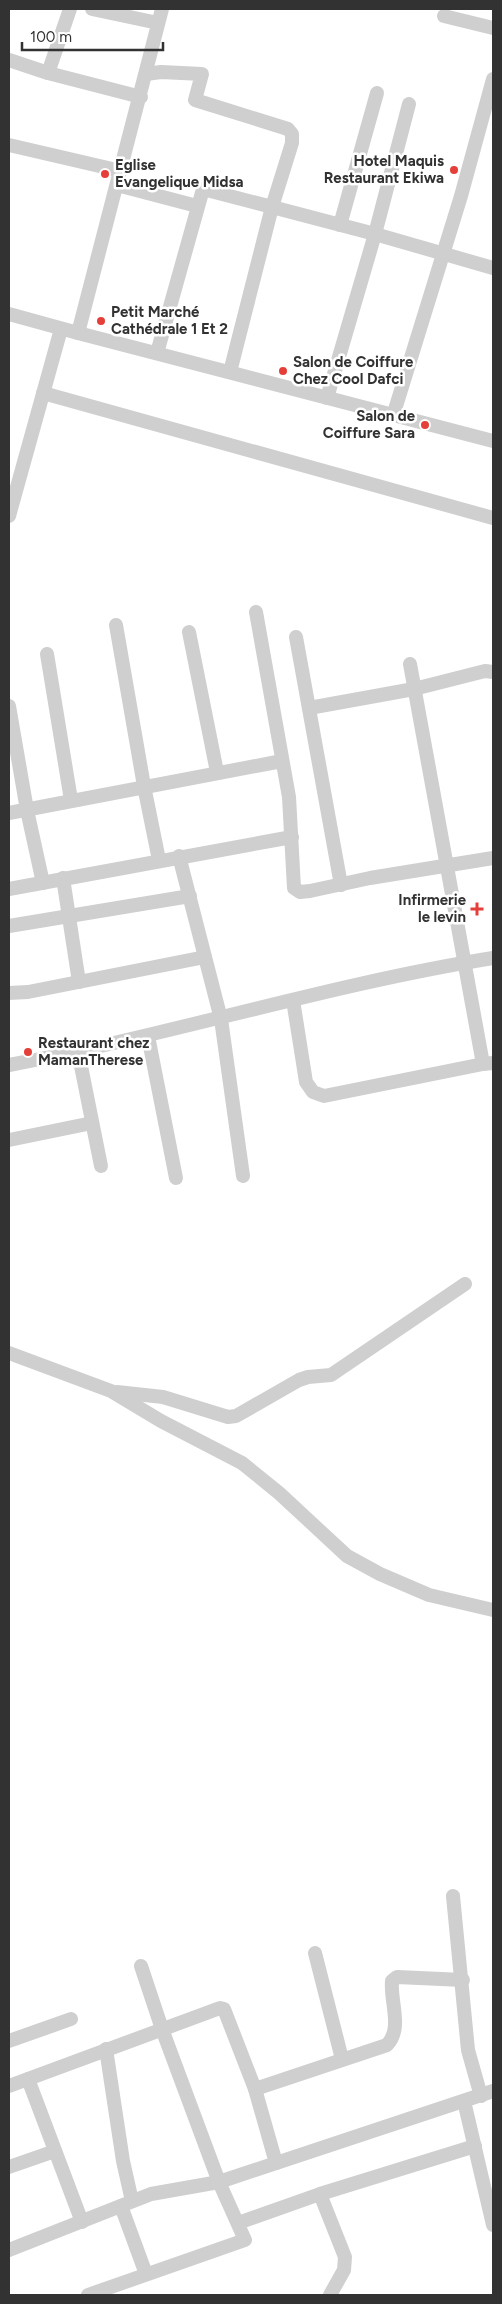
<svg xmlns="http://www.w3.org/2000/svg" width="502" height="2304" viewBox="0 0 502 2304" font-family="Figtree,sans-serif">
	<rect width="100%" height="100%" fill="#fff"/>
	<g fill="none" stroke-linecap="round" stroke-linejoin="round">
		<g stroke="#cfcfcf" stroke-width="14">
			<path d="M92 9 158 23"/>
			<path d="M444 16 493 28"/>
			<path d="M9 60 48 73 141 97"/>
			<path d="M48 73 70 9"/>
			<path d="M146 74 161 72 202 74 195 100 288 129 292 134V143L272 207 230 372"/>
			<path d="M9 145 121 171"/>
			<path d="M117 185 197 206"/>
			<path d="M340 225 377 93"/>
			<path d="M9 314 78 333 493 441"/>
			<path d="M78 333 162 9"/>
			<path d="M157 353 203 189 375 234 493 268"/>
			<path d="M43 393 493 518"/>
			<path d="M327 398 375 234 409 104"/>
			<path d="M393 416 461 196 493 79"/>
			<path d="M9 516 61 329"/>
			<path d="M256 612 289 797 294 888 300 892 310 891 370 878 493 858"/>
			<path d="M116 625 144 786 159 860"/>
			<path d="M189 632 217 772"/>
			<path d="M296 637 341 885"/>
			<path d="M47 654 71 800"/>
			<path d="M410 664 483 1064 493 1063"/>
			<path d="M9 706 27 810 43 883"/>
			<path d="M309 708 414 689 485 671 493 672"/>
			<path d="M9 813 282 761"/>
			<path d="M179 856 221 1019 243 1176"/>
			<path d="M63 878 79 982"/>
			<path d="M9 889 292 837"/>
			<path d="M9 926 190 896"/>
			<path d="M9 993 28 992 205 957"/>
			<path d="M293 1000 306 1082 313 1092 324 1096 483 1064"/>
			<path d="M148 1036 176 1178"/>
			<path d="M78 1051 101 1166"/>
			<path d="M9 1065C171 1035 330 984 493 958"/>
			<path d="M9 1140 92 1123"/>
			<path d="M9 1353 111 1391 161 1421 242 1463 279 1493 347 1556 380 1574 429 1595 493 1610"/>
			<path d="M117 1392 163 1397 228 1417 236 1416 299 1380 308 1377 331 1375 465 1284"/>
			<path d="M453 1896 468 2050 481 2096"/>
			<path d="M315 1953 342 2059"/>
			<path d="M9 2041 71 2019"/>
			<path d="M106 2049 123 2161 132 2201"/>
			<path d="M28 2079 82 2222"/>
			<path d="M9 2086 220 2008 224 2009 255 2089 276 2163"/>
			<path d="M255 2089 387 2045C403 2028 390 2002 392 1981L397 1977 463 1980"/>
			<path d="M464 2101 493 2225"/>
			<path d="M9 2167 55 2151"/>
			<path d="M320 2194 345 2257 344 2270 330 2295"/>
			<path d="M121 2206 146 2274"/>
			<path d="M238 2223 320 2194 475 2146"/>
			<path d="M9 2250 151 2194 219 2182 493 2091"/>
			<path d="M88 2295 245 2240 219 2182 162 2029 141 1966"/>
		</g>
	</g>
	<g fill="#e43f39" stroke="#fff" stroke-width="2">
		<circle cx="454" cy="170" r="5"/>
		<circle cx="105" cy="174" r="5"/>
		<circle cx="101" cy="321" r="5"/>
		<circle cx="283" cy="371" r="5"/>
		<circle cx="425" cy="425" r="5"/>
		<path d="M474.5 901.5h5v5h5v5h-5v5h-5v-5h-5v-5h5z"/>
		<circle cx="28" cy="1052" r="5"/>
	</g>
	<g text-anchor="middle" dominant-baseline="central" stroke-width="5" stroke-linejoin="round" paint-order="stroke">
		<g font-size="15" font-weight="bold" fill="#323232" stroke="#fff" text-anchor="start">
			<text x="444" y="161" text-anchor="end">Hotel Maquis<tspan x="444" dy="17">Restaurant Ekiwa</tspan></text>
			<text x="115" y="165">Eglise<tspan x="115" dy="17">Evangelique Midsa</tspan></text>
			<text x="111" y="312">Petit Marché<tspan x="111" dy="17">Cathédrale 1 Et 2</tspan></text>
			<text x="293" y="362">Salon de Coiffure<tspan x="293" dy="17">Chez Cool Dafci</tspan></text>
			<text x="415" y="416" text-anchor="end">Salon de<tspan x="415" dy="17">Coiffure Sara</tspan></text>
			<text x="466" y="900" text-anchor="end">Infirmerie<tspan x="466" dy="17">le levin</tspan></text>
			<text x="38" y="1043">Restaurant chez<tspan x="38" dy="17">MamanTherese</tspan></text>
		</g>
	</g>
	<rect width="502" height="2304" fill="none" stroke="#323232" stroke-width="20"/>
	<path d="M22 42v8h141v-8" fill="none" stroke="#323232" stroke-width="2.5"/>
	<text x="30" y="42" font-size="15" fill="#323232" stroke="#ffffff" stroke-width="4" paint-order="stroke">100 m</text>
</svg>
